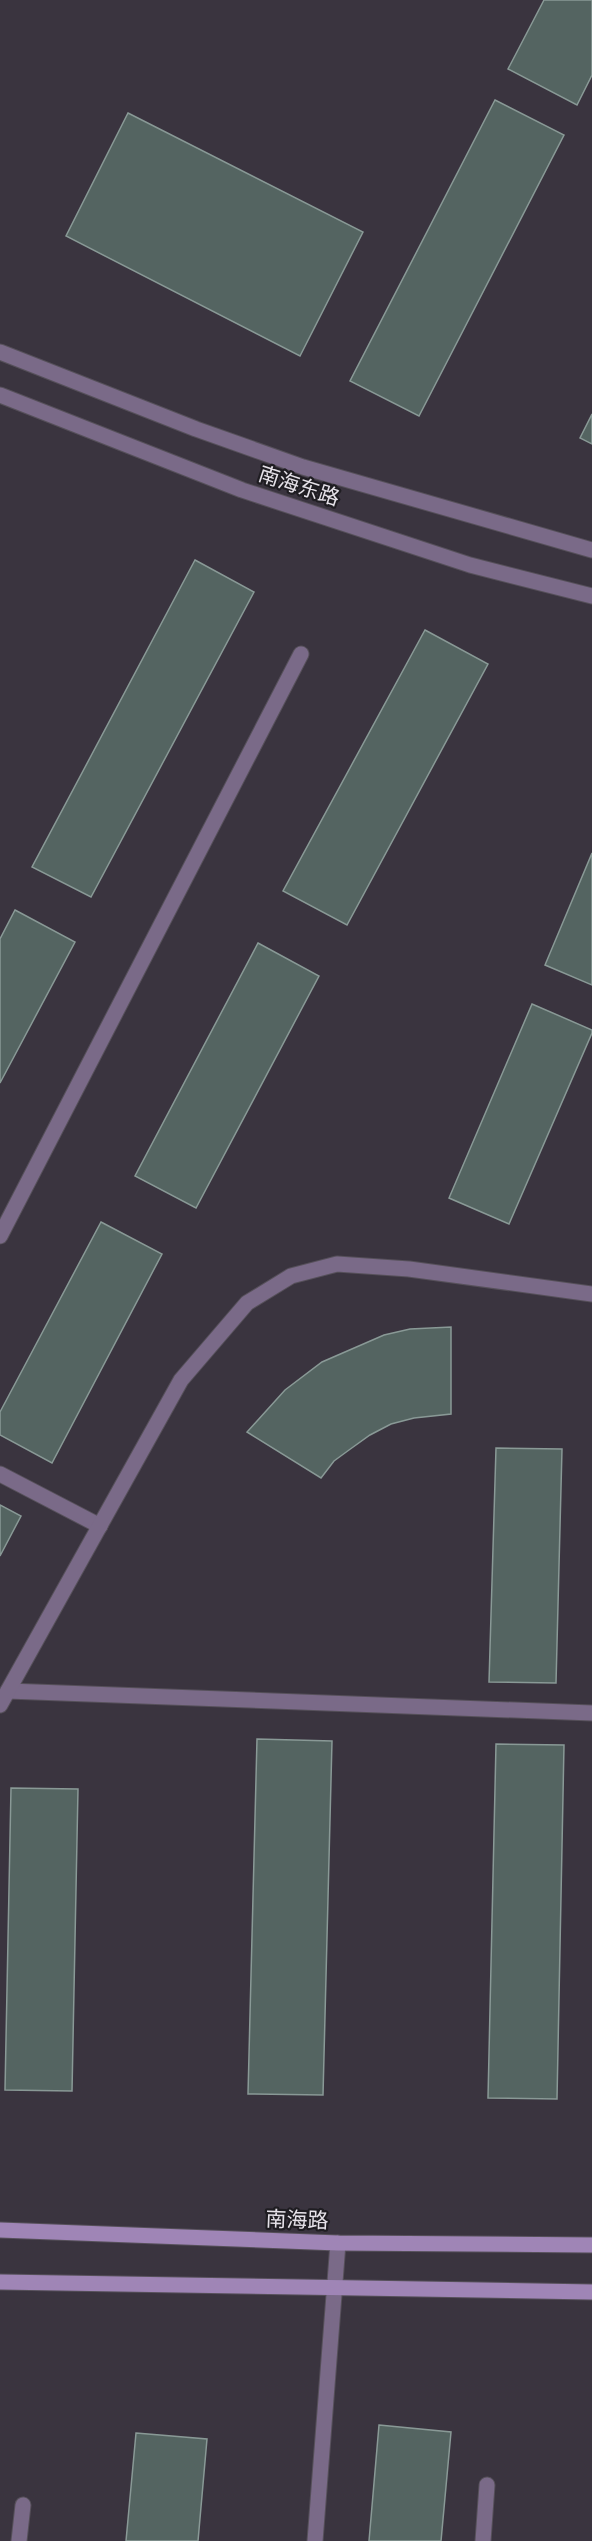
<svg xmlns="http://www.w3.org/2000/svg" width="592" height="2541" viewBox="0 0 592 2541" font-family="'Roboto Serif','Noto Sans SC',serif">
	<rect width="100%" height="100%" fill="#3a343f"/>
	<g fill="#546461" stroke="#899996" stroke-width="1.5">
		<path d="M544 0H592V75L577 105 508 69Z"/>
		<path d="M495 100 564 135 419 416 350 381Z"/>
		<path d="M128 113 363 232 300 356 66 236Z"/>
		<path d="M592 414V444L580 438Z"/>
		<path d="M195 560 254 592 91 897 32 867Z"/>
		<path d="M425 630 488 664 347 925 283 891Z"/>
		<path d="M592 853V985L545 965Z"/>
		<path d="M15 910 75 942 0 1083V939Z"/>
		<path d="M258 943 319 976 196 1208 135 1176Z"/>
		<path d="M532 1004 592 1030V1033L509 1224 449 1198Z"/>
		<path d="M101 1222 162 1254 52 1463 0 1435V1412Z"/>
		<path d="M451 1327V1414L414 1418 391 1424 370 1435 349 1450 334 1461 321 1478 247 1432 285 1390 322 1362 384 1335 410 1329Z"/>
		<path d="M496 1448 562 1449 556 1683 489 1682Z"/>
		<path d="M0 1505 21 1516 0 1556Z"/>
		<path d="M257 1739 332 1741 323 2095 248 2094Z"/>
		<path d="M496 1744 564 1745 557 2099 488 2098Z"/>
		<path d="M11 1788 78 1789 72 2091 5 2090Z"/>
		<path d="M379 2425 451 2432 441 2541H369Z"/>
		<path d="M136 2433 207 2439 198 2541H126Z"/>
	</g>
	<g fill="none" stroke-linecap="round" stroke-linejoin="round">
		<g stroke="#56505a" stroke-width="17">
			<g id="service">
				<path d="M0 1236 301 654"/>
				<path d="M0 1474 100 1526"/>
				<path d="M8 1691 592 1713"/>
				<path d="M0 1705 181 1380 247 1303 291 1276 337 1264 409 1269 592 1294"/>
				<path d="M19 2541 23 2505"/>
				<path d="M315 2541 338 2243"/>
				<path d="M483 2541 487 2485"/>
			</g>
		</g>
		<g stroke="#56505a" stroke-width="17">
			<g id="tertiary">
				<path d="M0 352 196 429 303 467 592 550"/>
				<path d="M0 395 242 490 470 565 592 596"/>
			</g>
		</g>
		<g stroke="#56505a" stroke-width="17">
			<g id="secondary">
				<path d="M0 2230 338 2243 592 2245"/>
				<path d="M0 2282 592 2292"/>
			</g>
		</g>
		<use href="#service" stroke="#7a6a88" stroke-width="15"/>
		<use href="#tertiary" stroke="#7a6a88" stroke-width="15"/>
		<use href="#secondary" stroke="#9f85b6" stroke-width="15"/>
	</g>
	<g text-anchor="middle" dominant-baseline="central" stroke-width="4.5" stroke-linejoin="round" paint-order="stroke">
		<g font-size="21" fill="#e6e2e9" stroke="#1f1d22">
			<text transform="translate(299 486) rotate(18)">南海东路</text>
			<text transform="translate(297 2220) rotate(2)">南海路</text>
		</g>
	</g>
</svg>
